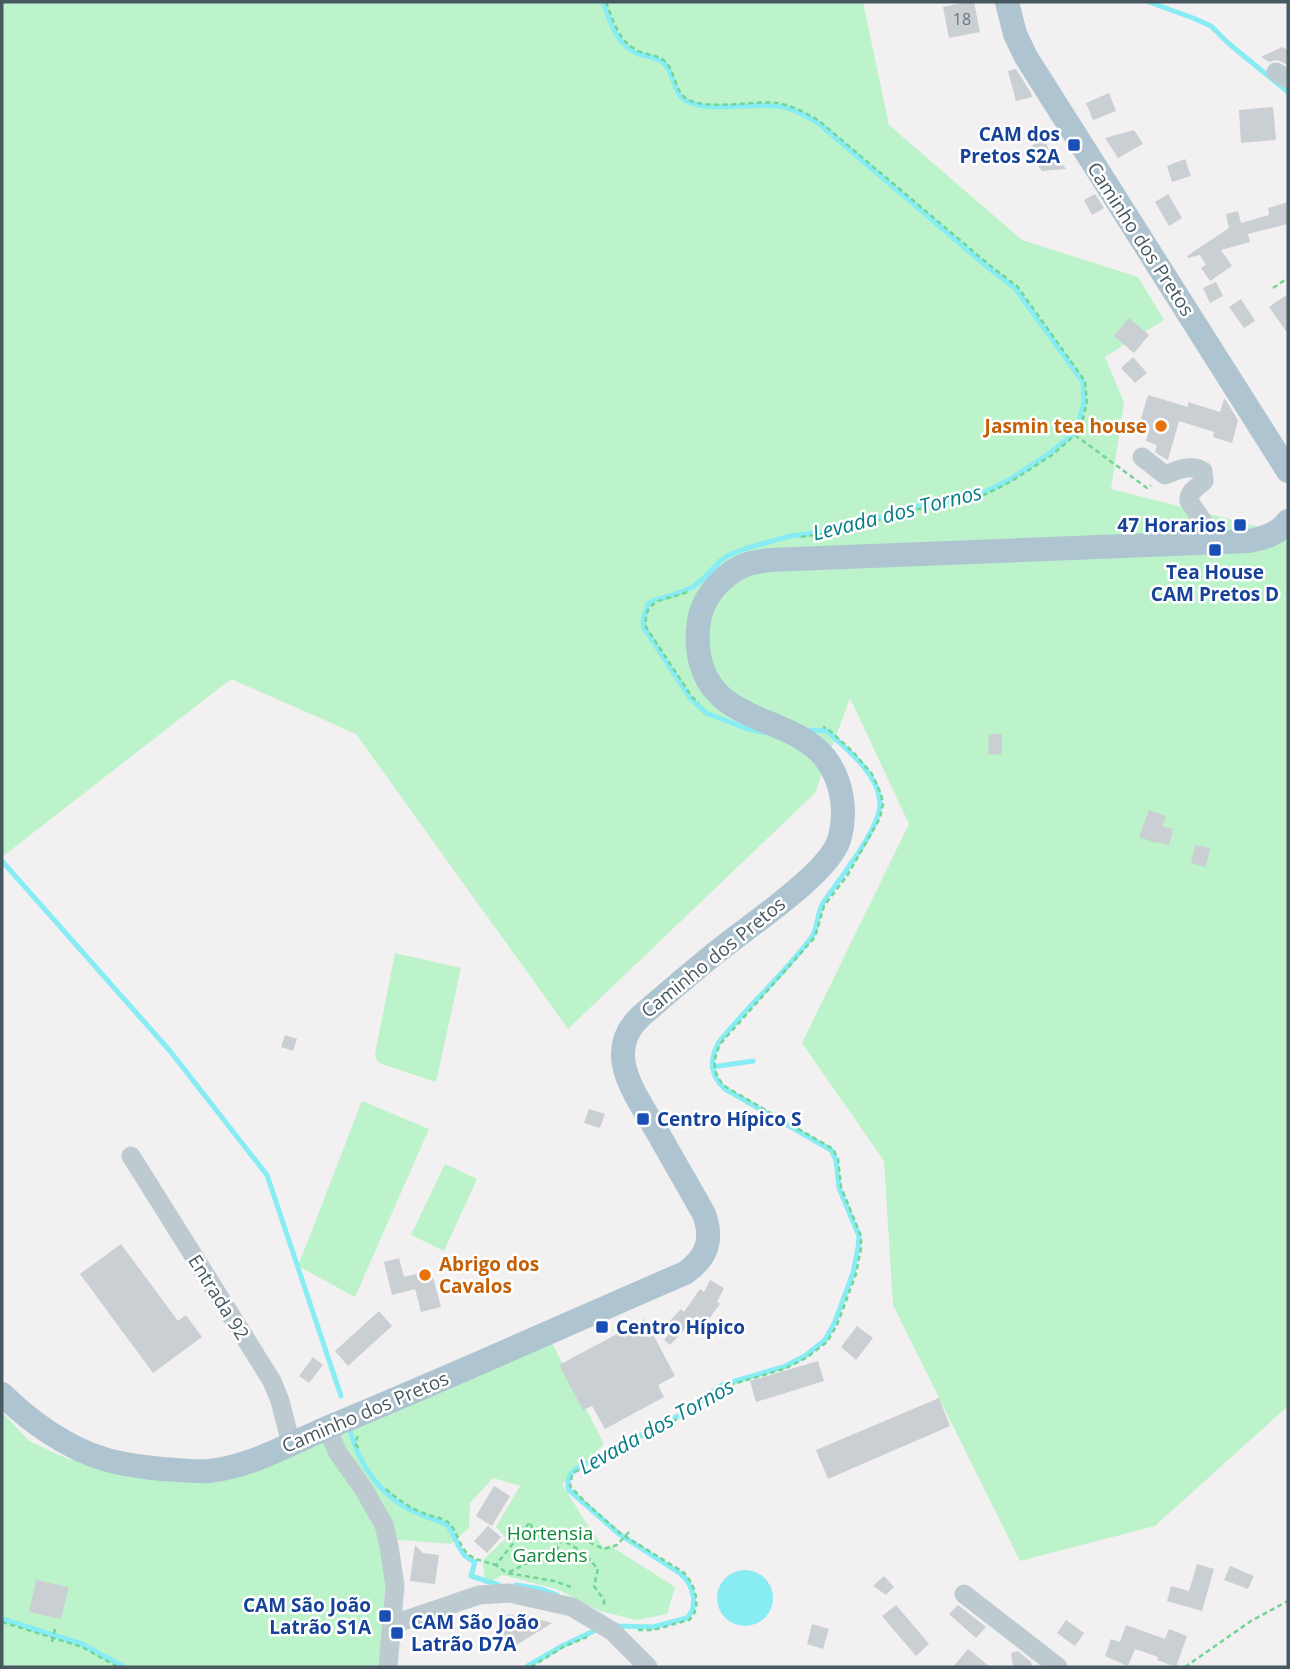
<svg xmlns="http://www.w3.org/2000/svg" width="1290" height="1669" viewBox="0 0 1290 1669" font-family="'Open Sans',sans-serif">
	<rect width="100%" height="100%" fill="#f3f0f1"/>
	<g fill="#bdf3ca">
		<path d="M2 2H863L889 125 1022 240 1138 277 1164 320 1105 357 1124 402 1111 489 1288 534V1406L1155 1526 1020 1561 893 1305 884 1161 802 1043 909 824 850 698 815 793 568 1029 356 734 231 679 2 857Z"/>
		<path d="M395 953 461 968 436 1082 382 1064 377 1061 375 1054Z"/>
		<path d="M362 1101 429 1129 355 1297 298 1266Z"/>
		<path d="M445 1164 477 1179 444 1251 411 1235Z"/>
		<path d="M550 1339 604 1444 562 1484 585 1521 604 1548 609 1545 675 1587 667 1614 636 1620 600 1611 559 1590 503 1575 485 1584 483 1560 506 1538 496 1527 520 1486 493 1478 470 1503 469 1528 451 1544 388 1539 380 1667H2V1412L29 1441 68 1459 181 1477Z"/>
	</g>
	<circle fill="#87ecf3" cx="745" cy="1598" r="28"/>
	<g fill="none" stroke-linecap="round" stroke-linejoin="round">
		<g stroke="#87ecf3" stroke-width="5">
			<path d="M603 2C611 23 616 44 638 54 645 56 653 57 659 60 675 68 671 91 685 100 704 113 753 103 777 106 791 107 804 115 817 122L991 270 1015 288 1083 382 1084 403 1079 421 1074 433 1050 453 1009 480 974 497 922 505 838 530 790 536 744 549 729 555 720 561 704 578 693 587 670 596 654 600 648 604 643 620 644 628 690 698 706 713 745 728 765 733"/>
			<path d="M1149 2 1193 18 1211 26 1228 43 1288 92"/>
			<path d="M2 861 170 1051 267 1175 341 1396"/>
			<path d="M712 1067 753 1061"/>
			<path d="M349 1427C359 1467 383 1500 422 1515 431 1519 439 1520 447 1525 459 1539 456 1554 475 1562L471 1576 499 1585"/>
			<path d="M516 1585 541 1589 557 1595"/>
			<path d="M2 1619 82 1644 124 1667"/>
			<path d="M615 1626 653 1627 687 1618C699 1606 693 1584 681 1574L619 1534 569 1490C566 1483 569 1475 574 1470L680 1415 722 1385 783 1367 805 1356 825 1340 834 1324 853 1273 858 1248 859 1236 839 1188 836 1160 831 1150 725 1089C710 1076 709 1059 719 1042 748 1006 783 975 811 938 819 928 816 914 823 903 837 882 882 827 880 802 878 773 847 750 827 731L811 730"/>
			<path d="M526 1667 562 1646 598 1629"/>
		</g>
	</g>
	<g fill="#cacfd3">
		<path d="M967 2H974L980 32 949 38 943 7Z"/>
		<path d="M1282 47 1288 50V65L1277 60 1269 62 1261 57Z"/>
		<path d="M1016 69 1031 93 1032 97 1016 101 1008 71Z"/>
		<path d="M1109 93 1116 111 1093 120 1086 103Z"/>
		<path d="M1273 107 1276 140 1241 143 1239 110Z"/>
		<path d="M1134 130 1143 144 1118 158 1105 138Z"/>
		<path d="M1044 137 1050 154 1054 153 1066 169 1042 171 1026 150Z"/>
		<path d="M1185 159 1191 176 1172 182 1167 166Z"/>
		<path d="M1095 194 1104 208 1092 215 1084 200Z"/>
		<path d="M1168 194 1182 218 1169 226 1155 202Z"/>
		<path d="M1288 202V224L1248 234 1250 242 1221 250 1232 266 1210 281 1201 268 1206 265 1200 255 1188 258 1187 256 1229 228 1226 214 1238 211 1241 223 1269 215 1268 208Z"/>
		<path d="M1216 282 1223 296 1210 303 1203 288Z"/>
		<path d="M1288 294V334L1269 307Z"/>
		<path d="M1241 299 1255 321 1244 328 1229 307Z"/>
		<path d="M1129 318 1149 335 1134 353 1114 336Z"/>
		<path d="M1133 357 1147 373 1135 383 1121 368Z"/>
		<path d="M1148 395 1188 407V402L1220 412 1224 399H1225L1238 420 1232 443 1213 437 1214 432 1179 421 1168 460 1164 458 1155 452 1157 445 1146 441 1150 428 1139 425Z"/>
		<path d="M989 734H1002V755L988 754Z"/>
		<path d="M1149 810 1166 816 1162 826 1173 829 1169 845 1156 842V843L1139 837Z"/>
		<path d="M1195 845 1210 848 1206 867 1191 863Z"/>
		<path d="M285 1035 297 1039 293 1051 281 1047Z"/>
		<path d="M589 1109 605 1114 600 1128 584 1123Z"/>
		<path d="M121 1244 178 1321 186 1315 202 1337 153 1373 80 1274Z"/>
		<path d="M399 1258 404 1277 431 1270 441 1307 421 1312 415 1289 392 1295 384 1262Z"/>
		<path d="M710 1280 724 1288 717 1302 720 1304 706 1323 697 1316 670 1345 664 1340 673 1328 668 1323 681 1309 684 1312 700 1289 704 1292Z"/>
		<path d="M379 1311 392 1326 348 1366 335 1351Z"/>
		<path d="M645 1319 675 1376 658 1385 664 1397 605 1429 592 1406 583 1410 559 1365Z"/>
		<path d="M857 1326 873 1338 856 1360 841 1347Z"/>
		<path d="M313 1357 323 1365 309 1383 299 1376Z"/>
		<path d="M818 1361 824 1381 756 1402 750 1381Z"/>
		<path d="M939 1398 950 1426 828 1479 816 1450Z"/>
		<path d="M494 1486 510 1496 492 1526 476 1516Z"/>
		<path d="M488 1526 501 1537 487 1553 474 1541Z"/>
		<path d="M415 1545 423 1553 439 1555 435 1584 410 1581Z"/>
		<path d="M1197 1564 1214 1569 1202 1611 1167 1601 1171 1586 1189 1591Z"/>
		<path d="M1230 1566 1254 1576 1248 1589 1224 1580Z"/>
		<path d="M884 1576 894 1587 886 1595 873 1586Z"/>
		<path d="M36 1580 69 1587 61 1619 29 1612Z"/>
		<path d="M896 1605 929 1644 916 1656 882 1616Z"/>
		<path d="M958 1605 986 1627 976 1638 949 1614Z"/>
		<path d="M525 1612 527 1616 552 1623 502 1654 496 1646 501 1632 502 1618 509 1614 518 1617Z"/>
		<path d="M1066 1620 1084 1633 1075 1646 1057 1633Z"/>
		<path d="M812 1624 829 1629 823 1649 807 1644Z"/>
		<path d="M1126 1625 1165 1639 1169 1629 1187 1636 1176 1667 1157 1660 1158 1657 1135 1649 1128 1666 1105 1656 1111 1639 1120 1642Z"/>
		<path d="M968 1649 990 1667H953Z"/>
		<path d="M1018 1651 1031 1662 1032 1667H1013L1011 1653Z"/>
	</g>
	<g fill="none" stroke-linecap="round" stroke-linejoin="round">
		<g stroke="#72d495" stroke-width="2.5" stroke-dasharray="5 3.5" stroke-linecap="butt">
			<path d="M606 2C614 22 619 44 641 52 648 55 656 55 662 59 676 68 673 90 687 99 708 111 754 100 778 103 793 106 806 113 818 120L993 268 1017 286 1085 381 1087 403 1082 422 1075 435 1052 455 1010 482 974 500 922 508 838 532 800 537"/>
			<path d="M1273 288 1288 278"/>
			<path d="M1075 435 1147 488 1151 485"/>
			<path d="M687 592C666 601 643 597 646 627L692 697 699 703"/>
			<path d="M358 1436 355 1443 359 1449"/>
			<path d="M386 1489C397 1499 410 1508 423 1513 432 1517 442 1517 449 1523 454 1527 455 1533 458 1538 467 1560 474 1558 496 1565"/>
			<path d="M509 1572 557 1549 562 1540 583 1552 598 1569 594 1586 604 1600V1605"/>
			<path d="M571 1587 554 1581 507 1573 496 1565 530 1522 536 1537 562 1540 586 1541 604 1549 617 1545 630 1531"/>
			<path d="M2 1622 82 1647 118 1667"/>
			<path d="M638 1630H653L689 1620C703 1608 695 1583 683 1572L620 1533 585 1502 570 1486 572 1475 575 1472 681 1417 723 1387 784 1369 806 1358 827 1342 837 1325 856 1274 861 1248V1236L841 1187 838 1159 833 1149 726 1087C712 1075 712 1059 721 1043L815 937 824 906 847 876 880 818 883 804 881 794 872 774 853 752 828 729 823 727"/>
			<path d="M531 1667 563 1647 587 1637"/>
			<path d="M1185 1667 1251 1621 1288 1601"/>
		</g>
		<g stroke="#bdcbd1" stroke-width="19">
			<path d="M1276 72 1288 79"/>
			<path d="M1142 457 1165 475C1177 470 1191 464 1203 471L1204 481C1198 487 1188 491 1189 501L1217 542"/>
			<path d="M131 1156 272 1381 280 1401 291 1444"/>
			<path d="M327 1428 338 1453 363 1488 384 1525 389 1546 395 1586 388 1667"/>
			<path d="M964 1594 1058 1667"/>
			<path d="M391 1625 479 1595 509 1593 572 1607 612 1631 648 1667"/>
		</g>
		<g stroke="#aec5d1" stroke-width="24">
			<path d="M1007 2 1015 34 1026 57 1288 471"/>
			<path d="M2 1394C29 1421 67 1448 104 1459 123 1465 142 1467 162 1469 178 1470 194 1472 209 1471 250 1467 292 1443 329 1427 448 1378 567 1324 685 1273 708 1257 713 1239 704 1214 689 1187 673 1160 658 1133 646 1112 622 1079 623 1054 623 1039 630 1026 641 1016 669 992 697 967 727 944 755 922 829 872 839 840 847 813 843 781 825 758 790 714 711 725 699 655 697 641 697 626 701 612 708 591 727 571 748 564 755 562 762 561 769 560L1249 541C1265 538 1278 534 1288 521"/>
		</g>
		<path stroke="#72d495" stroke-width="2.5" stroke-dasharray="5 3.5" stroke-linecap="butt" d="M52 1642 55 1629"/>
	</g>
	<g fill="#1a4fb4" stroke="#fff" stroke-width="2.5">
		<rect x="1067" y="138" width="14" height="14" rx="3.5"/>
		<rect x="1233" y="518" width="14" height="14" rx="3.5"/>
		<rect x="1208" y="543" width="14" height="14" rx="3.5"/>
		<rect x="636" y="1112" width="14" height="14" rx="3.5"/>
		<rect x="595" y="1320" width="14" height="14" rx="3.5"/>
		<rect x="378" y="1609" width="14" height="14" rx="3.5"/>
		<rect x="390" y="1626" width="14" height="14" rx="3.5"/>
	</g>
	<g fill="#e8710a" stroke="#fff" stroke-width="2.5">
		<circle cx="1161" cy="426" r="7"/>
		<circle cx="425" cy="1275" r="7"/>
	</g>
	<g text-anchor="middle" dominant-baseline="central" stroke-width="5" stroke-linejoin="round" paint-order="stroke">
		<g font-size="16" fill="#68767d">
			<text x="962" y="19">18</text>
		</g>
		<g font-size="19" font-weight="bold" fill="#164399" stroke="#fff" text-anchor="end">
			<text x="1060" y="134">CAM dos<tspan x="1060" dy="22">Pretos S2A</tspan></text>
			<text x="1226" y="525">47 Horarios</text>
			<text x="1215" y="572" text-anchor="middle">Tea House<tspan x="1215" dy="22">CAM Pretos D</tspan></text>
			<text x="657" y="1119" text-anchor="start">Centro Hípico S</text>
			<text x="616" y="1327" text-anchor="start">Centro Hípico</text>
			<text x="371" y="1605">CAM São João<tspan x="371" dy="22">Latrão S1A</tspan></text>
			<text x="411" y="1622" text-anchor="start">CAM São João<tspan x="411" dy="22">Latrão D7A</tspan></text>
		</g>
		<g font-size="19" fill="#475860" stroke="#fff">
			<text transform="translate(1141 239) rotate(57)">Caminho dos Pretos</text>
			<text transform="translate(713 957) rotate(-39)">Caminho dos Pretos</text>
			<text transform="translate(219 1297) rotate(58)">Entrada 92</text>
			<text transform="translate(365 1412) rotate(-23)">Caminho dos Pretos</text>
		</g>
		<g font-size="19" font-weight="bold" fill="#c56008" stroke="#fff" text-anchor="end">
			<text x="1147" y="426">Jasmin tea house</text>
			<text x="439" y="1264" text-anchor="start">Abrigo dos<tspan x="439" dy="22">Cavalos</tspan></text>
		</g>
		<g font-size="19" fill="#10883a" stroke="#fff">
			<text x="550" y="1533">Hortensia<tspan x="550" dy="22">Gardens</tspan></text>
		</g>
		<g font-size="21" font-style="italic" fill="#067e86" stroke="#fff">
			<text transform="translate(897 512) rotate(-14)">Levada dos Tornos</text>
			<text transform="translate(656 1426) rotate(-29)">Levada dos Tornos</text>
		</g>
	</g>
	<rect width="1290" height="1669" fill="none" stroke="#475860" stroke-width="7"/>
</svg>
